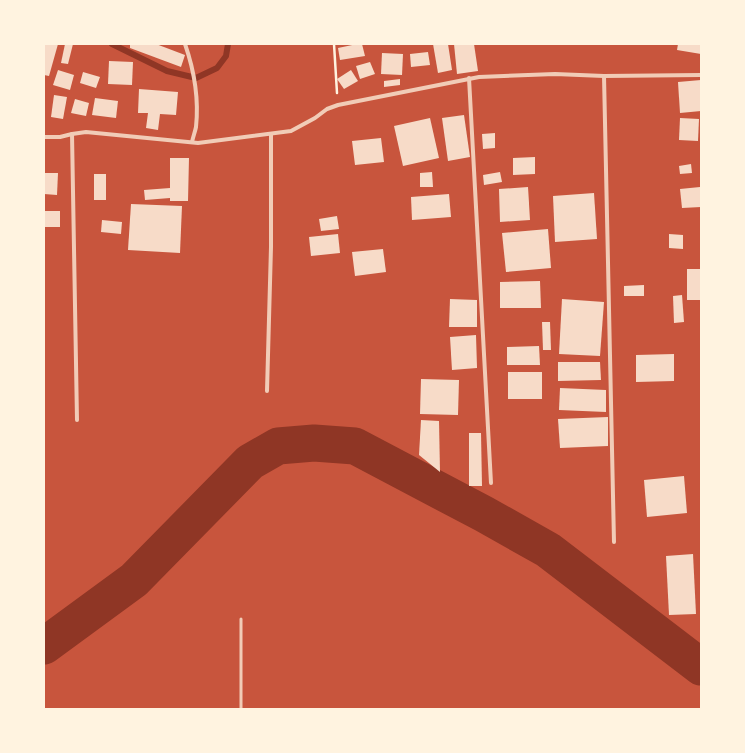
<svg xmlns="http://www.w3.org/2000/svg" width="745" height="753" viewBox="0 0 745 753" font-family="Inter,sans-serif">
	<rect width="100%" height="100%" fill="#c8553d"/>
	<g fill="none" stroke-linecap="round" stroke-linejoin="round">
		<path stroke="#8f3625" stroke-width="6" d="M112 44 167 71 196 78 217 68 226 56 228 44"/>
		<path stroke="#8f3625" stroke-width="37" d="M44 646 134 580 250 462 278 446 314 443 355 446 484 514 548 550 701 667"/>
	</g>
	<g fill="#f7dbc8">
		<path d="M45 44H58L49 76 44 75Z"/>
		<path d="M65 44H73L68 64 61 63Z"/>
		<path d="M130 44H156L185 55 181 67 130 48Z"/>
		<path d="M357 44H362L365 56 340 60 338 48Z"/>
		<path d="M433 44H448L452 70 438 73Z"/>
		<path d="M454 44H474L478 71 457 74Z"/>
		<path d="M678 44H701V54L677 50Z"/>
		<path d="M428 52 430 65 411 67 410 54Z"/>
		<path d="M382 53 403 54 402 75 381 74Z"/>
		<path d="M109 61 133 62 132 85 108 84Z"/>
		<path d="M370 62 375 74 360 79 356 66Z"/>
		<path d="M58 70 74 75 70 90 53 85Z"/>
		<path d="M351 70 358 81 344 89 337 79Z"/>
		<path d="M83 72 100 77 96 88 80 83Z"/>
		<path d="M400 79V85L384 87V81Z"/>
		<path d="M701 80V111L680 113 678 82Z"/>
		<path d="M139 89 178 92 176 115 160 114 158 130 146 128 148 113H138Z"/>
		<path d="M54 95 67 97 63 119 51 117Z"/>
		<path d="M95 98 118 101 116 118 92 115Z"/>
		<path d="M75 99 89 103 86 116 71 113Z"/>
		<path d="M464 115 470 157 448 161 442 118Z"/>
		<path d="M430 118 439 158 403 166 394 126Z"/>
		<path d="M680 118 699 119 698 141 679 140Z"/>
		<path d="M495 133V148L483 149 482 134Z"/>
		<path d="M381 138 384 162 355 165 352 141Z"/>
		<path d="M535 157V174L513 175V158Z"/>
		<path d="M170 158H189L188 201H170V198L145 200 144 190 170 188Z"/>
		<path d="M691 164 692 173 680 174 679 166Z"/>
		<path d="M432 172 433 187H420V173Z"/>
		<path d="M500 172 502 182 484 185 483 175Z"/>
		<path d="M44 173H58L57 195 44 194Z"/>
		<rect x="94" y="174" width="12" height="26"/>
		<path d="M528 187 530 220 500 222 499 189Z"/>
		<path d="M700 187 701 207 682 208 680 189Z"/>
		<path d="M594 193 597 239 555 242 553 196Z"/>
		<path d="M449 194 451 217 412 220 411 197Z"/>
		<path d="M131 204 182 206 180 253 128 250Z"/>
		<rect x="44" y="211" width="16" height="16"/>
		<path d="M337 216 339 229 321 231 319 219Z"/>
		<path d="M102 220 122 222 121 234 101 232Z"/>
		<path d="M548 229 551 268 506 272 502 233Z"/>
		<path d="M338 234 340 253 311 256 309 237Z"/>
		<path d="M669 234 683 235V249L669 248Z"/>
		<path d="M383 249 386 272 355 276 352 252Z"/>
		<rect x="687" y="269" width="14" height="31"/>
		<path d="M540 281 541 308H500V282Z"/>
		<path d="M644 285V296H624V286Z"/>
		<path d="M682 295 684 322 674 323 673 296Z"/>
		<path d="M450 299 477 300V327H449Z"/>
		<path d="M562 299 604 302 600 356 559 354Z"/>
		<path d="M542 322H550L551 350H543Z"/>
		<path d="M476 335 477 368 452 370 450 337Z"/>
		<path d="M539 346 540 365H507V347Z"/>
		<path d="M674 354V381L636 382V355Z"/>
		<path d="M558 362H600L601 380 558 381Z"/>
		<rect x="508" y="372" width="34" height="27"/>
		<path d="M421 379 459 380 458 415 420 414Z"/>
		<path d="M560 388 606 390V412L559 410Z"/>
		<path d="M608 417V446L560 448 558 419Z"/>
		<path d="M421 420 439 421 440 472 419 455Z"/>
		<path d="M469 433H481L482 486H469Z"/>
		<path d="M684 476 687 513 647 517 644 480Z"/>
		<path d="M693 554 696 614 669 615 666 556Z"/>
	</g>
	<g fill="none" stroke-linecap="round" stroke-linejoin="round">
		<path stroke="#fff3e0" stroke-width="2.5" d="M334 44 337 93"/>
		<path stroke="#f1ccb7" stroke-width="3" d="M241 709V619"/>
		<g stroke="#f1ccb7" stroke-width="4">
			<path d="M185 44C194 70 199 99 196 127 195 132 193 137 192 142"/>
			<path d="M604 76 614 542"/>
			<path d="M469 78 491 483"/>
			<path d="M72 134 77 420"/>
			<path d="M44 137H60L72 134 86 132 198 143 291 131 315 118 327 109 338 105 479 77 555 74 604 76 701 75"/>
			<path d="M267 391 271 247V134"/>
		</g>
	</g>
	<rect width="745" height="753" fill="none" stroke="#fff3e0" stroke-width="90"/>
</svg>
